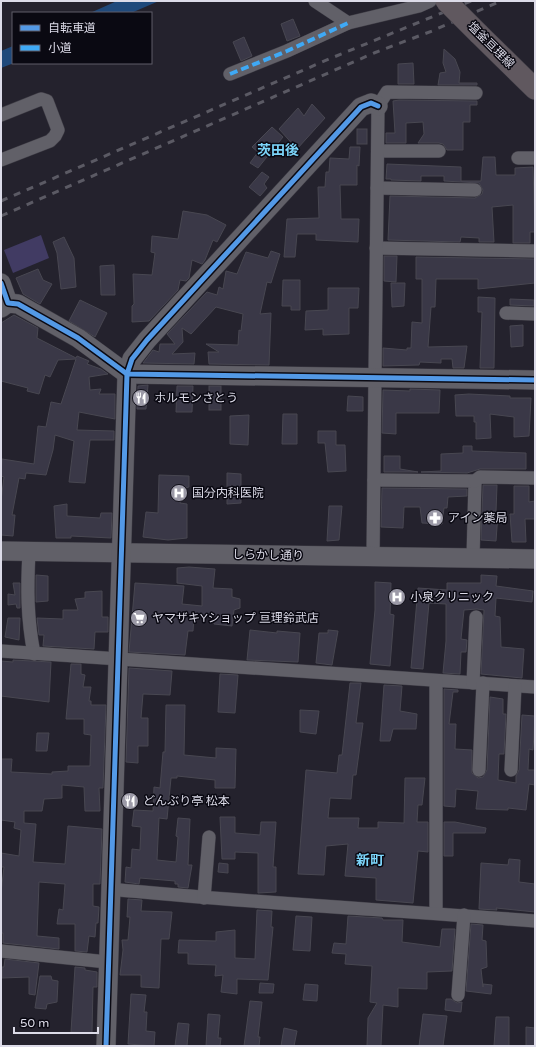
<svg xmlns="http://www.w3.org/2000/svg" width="536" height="1047" viewBox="0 0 536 1047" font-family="'Varela Round','Noto Sans JP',sans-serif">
	<rect width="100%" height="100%" fill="#24222d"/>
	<path fill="#413b63" d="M41 235 49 258 13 273 4 250Z"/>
	<g fill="#1f497b">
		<path d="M117 1H159L131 13H90Z"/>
		<path d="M13 46 14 63 1 68V51Z"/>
	</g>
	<g fill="#3a3847" stroke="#484751">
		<path d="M293 19 300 36 287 41 281 24Z"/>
		<path d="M244 37 252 56 241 61 233 42Z"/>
		<path d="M444 49 455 59 460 72 459 83H477V85H438L440 73 446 72 443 63Z"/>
		<path d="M413 63 414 84H398V64Z"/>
		<path d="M399 100 477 101V105H470V122H463V150H447L443 144 439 143H418L424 134 423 122 406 123V143H386V133H395L393 101Z"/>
		<path d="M312 104 325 118 297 149 279 129 298 108 304 116Z"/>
		<path d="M272 127 283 137 258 168 250 163 258 152 252 147Z"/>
		<rect x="357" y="129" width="10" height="15"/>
		<path d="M350 147H360L359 166 357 165V185H340L341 219H359L358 242 316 240V234H297L295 257H284L287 219 319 218 318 187H325L326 172H329L330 158 349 159Z"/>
		<path d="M483 157H495L496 175H515V168L533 167 535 232H530V243H513V205L492 207 494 242H479V238L461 237 460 242 388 240 390 196 475 198 482 194 483 190 479 183 444 181V176H421V181L391 180V179H386L387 164 461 167V181H481Z"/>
		<path d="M262 172 269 177 264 184 267 188 260 196 249 187Z"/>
		<path d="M183 211 207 215 226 225 217 242 213 240 205 260 202 264 192 260 189 278 186 281 180 280 178 290 149 321 132 322V306L134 304 133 274 152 275 155 253 151 252 152 236 178 239Z"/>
		<path d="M64 237 74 258 76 287 61 289 57 253 53 242Z"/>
		<path d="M271 251 280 254 271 283 267 282 260 314 271 313 269 365 209 364 208 352H219L206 344 238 345 239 330 241 331 243 314 216 307 191 334 182 328 183 342 172 354 195 353 194 364 143 363 153 350 159 352 160 344H175L167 334 207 292 217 295 219 287 223 289 226 271 237 274 246 252 268 258Z"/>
		<path d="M384 256H397L396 282 384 281Z"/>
		<path d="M416 257 535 259V283L478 289V279H436L435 307H431L428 347 467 346 464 368H453L452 359H441V363L420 362 419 365 383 366V348L407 350V348H411L412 322 422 323V279H416Z"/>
		<path d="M114 265 115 295H101L100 266Z"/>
		<path d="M38 269 43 280 52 284 40 304 23 294 16 278Z"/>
		<path d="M283 280H300V310H291V306H282Z"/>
		<path d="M391 283H405L404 306 392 307Z"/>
		<path d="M328 288H359L358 308H349V334L323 335V329L305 330 306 311 328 310Z"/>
		<path d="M478 297 495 298 494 368H480L482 312H478Z"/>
		<path d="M510 299 534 300V306L510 305Z"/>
		<path d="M80 300 107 313 95 337 69 321Z"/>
		<path d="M14 315 38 328 37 338 76 358 77 356 89 361 87 364 101 369 108 374 89 377 90 390 101 389 99 394H115V419L79 412 77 430 114 431V440H90L85 483 69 482 74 441 55 435 53 450 46 475 26 473 25 479 19 478 12 515H15L13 536 1 535V501L4 477 1 476 2 459 34 464 38 426 46 427 51 402 61 404 76 359 58 360 50 377 45 375 39 394 27 391 28 388 1 381V323Z"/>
		<path d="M523 325V346L511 347 510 326Z"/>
		<path d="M148 385 146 409H137L138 386Z"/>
		<path d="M177 386H193L192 412H176Z"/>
		<rect x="209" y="386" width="12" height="24"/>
		<path d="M410 389 440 390 439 413H396V434L382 433 383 390 410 391Z"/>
		<path d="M469 394 510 396V398H531L529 436 514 437V417L490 414 491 438 476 439V422H474V416H456L455 395Z"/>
		<path d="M348 396 363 397V411H347Z"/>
		<path d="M283 414H297V444H282Z"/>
		<path d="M249 415 248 445 230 444V416Z"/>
		<path d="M318 431H336V445H345L346 471 328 472 325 443H318Z"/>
		<path d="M463 446H472V451L526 453V469H480L467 473 421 472 441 471V454L463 453Z"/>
		<path d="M384 456H400V469L418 472H384Z"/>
		<path d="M227 473 241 474V503L227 504Z"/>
		<path d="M159 475 189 476V487L182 489 180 503 187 504V538L168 540 143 537 146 512 158 513Z"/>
		<path d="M483 485H497L496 512 498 513 496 541 481 540Z"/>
		<path d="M514 486H529V502L535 501V519H525L526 542H512L510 514H514Z"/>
		<path d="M382 488 467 489V496L448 497 447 508H444L442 524 422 523 420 507H404L403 528 381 527Z"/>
		<path d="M67 504V516L100 518 101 513H112L111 538 71 536V538H56L54 506Z"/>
		<path d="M329 506H342L339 540 327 541Z"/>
		<path d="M189 567 215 569 213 588 232 589V597L240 599V608L234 610 232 626 214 624 215 616H194L193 631H188L185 655 129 652 135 583 184 586 182 604 202 606V586L177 583V568Z"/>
		<path d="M36 575 48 576V601L36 602Z"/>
		<path d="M481 575 497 576 496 586 533 591 532 602 496 598 495 616 500 617 501 647 524 649 522 678 481 674 484 610 477 609 464 610 461 639 467 640 466 652H461L460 674 443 673 446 641V604L429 603 423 669 411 668 418 588 447 590V583H481Z"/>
		<path d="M375 582 391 583 390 614 394 615 390 666 370 664 375 610Z"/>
		<path d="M13 583H20V608H17L16 604 8 605V594L15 595Z"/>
		<path d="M102 591V617H108V632H95L94 649 43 646 44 635H39L37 618 63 619V610H78L75 599 85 598V592Z"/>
		<path d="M8 618H20L19 640 5 637Z"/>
		<path d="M250 630 277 633V631L300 633 298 662 247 660Z"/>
		<path d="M328 630 338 631 332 665 316 663 319 633H328Z"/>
		<path d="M13 660 51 662 49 702 1 696V661L13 662Z"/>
		<path d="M71 664H81V674L85 675 83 687H91L89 701H91V705H106L103 788H99L100 811H85L84 787 62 785V798L44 799 42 811H24V823L36 824 33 862 65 864 68 826 102 829 100 884H93V906L99 907 98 923H96L95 937 89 936 87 952 75 951V924H57L59 909 63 910 65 884 39 882 37 936 59 938V949L3 943V933H1V893L4 867H1V853L19 856 21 830 14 828 15 822 1 820V759H12L11 772 52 774V772L68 771V766H90L91 735 84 734V719H66Z"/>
		<path d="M129 668 172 671 170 695 143 694 141 718H148V746H138V763L126 762Z"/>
		<path d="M220 674 238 675 235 713 218 712Z"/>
		<path d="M350 683H361L356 723H363L356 775H353L351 799 330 798 328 818H359L358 828H378V822L404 823 405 778H425L422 805H418L417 822H428V852L418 851 413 903 376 900V878L345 876 348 844 326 846 324 875 298 874 306 770 337 773 339 755H342Z"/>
		<path d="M384 685 402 686 400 711 417 714 416 729H393L390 741H380Z"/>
		<path d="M444 689 458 690V692H453L449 724H456L455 749 472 750V773L478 778 483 777 487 770 490 697 503 699V714H506L504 754H499L498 780 516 783V776L519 770 522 715 535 716 533 750 529 749 528 770H535V785L529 784 526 810 508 808V810L476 809 478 791 456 789 455 807 444 806Z"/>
		<path d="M166 705H185L184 755 216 758V748L236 749 235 788H215V780L177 776V778H171L167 819 159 818 157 860 176 862 178 837 176 836 178 818 190 819 188 865H192L188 888 178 887V884H175V881L140 878 139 884 125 882 126 867 131 868 132 849 140 850 141 827 132 826 134 810 153 811 154 787 160 788 163 752H165Z"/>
		<path d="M300 710 319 711 316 734 300 732Z"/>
		<path d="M37 733H49L47 751H36Z"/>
		<path d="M220 817H235V833L260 835 261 822H276L273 867H276V892L258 893V853L235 852V859H222Z"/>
		<path d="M444 822H455L486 828 485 833H453V856H444Z"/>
		<path d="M509 859 520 860 519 882 535 884V912L496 908 497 910 479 909 481 863 508 865Z"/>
		<path d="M219 863 228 864V873L218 872Z"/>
		<path d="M128 899 142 900 141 911 172 912 169 939H161L159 988 141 987V975H120L123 950 122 940H128L130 917H127Z"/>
		<path d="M257 910 272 911 271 927H273L268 980 237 979V994L221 992 223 975 215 976 216 965 188 964V953H178L179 940 216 941V932L235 930V958L255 959Z"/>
		<path d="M296 916 312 917 310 951 293 950Z"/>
		<path d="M348 916 382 918 383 920H403L402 942 440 947 442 929H455L452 971 427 972V989L398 988V1007L383 1005 381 1046H367L368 1018 377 1003 370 1002 372 966 345 964 346 954 332 953 334 943 346 944Z"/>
		<path d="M471 924 483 925 482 940 486 941 487 967 481 969 483 987V984L492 985 491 994 466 991Z"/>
		<path d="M5 959 39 963 35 995 29 994V977L2 978V967H4Z"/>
		<path d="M75 967 85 968V970L97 972V987H93L92 1033 71 1032Z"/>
		<path d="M40 976H51L52 980 58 981 57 1002 47 1004 46 1009 35 1008Z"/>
		<path d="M260 983 274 984 273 993H259Z"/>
		<path d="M305 984 318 985 317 1001 303 1000Z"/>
		<path d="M131 994 146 995 144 1012H147L146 1031 155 1032 154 1046 128 1044Z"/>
		<path d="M446 999H451L457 1003 462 1002 461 1012 445 1010Z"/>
		<path d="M250 1001 262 1002 258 1037H260L259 1046H244Z"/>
		<path d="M208 1014 220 1015 218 1038H221L220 1046H206Z"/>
		<path d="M423 1014 447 1016 443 1046H419Z"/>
		<path d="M496 1017H509V1046H494Z"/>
		<path d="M178 1023 189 1024 187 1046H175Z"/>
		<path d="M526 1027 535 1028V1046H526Z"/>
		<path d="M284 1028 297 1031 294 1046H281Z"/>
	</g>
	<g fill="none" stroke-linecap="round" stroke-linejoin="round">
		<g stroke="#3f3d46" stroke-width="14">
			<g id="street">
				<path d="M315 1 348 23 419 6 430 1"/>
				<path d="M230 74 287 51 348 23"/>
				<path d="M1 115 41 99 47 101 58 130 55 136 50 141 1 160"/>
				<path d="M378 151H439"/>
				<path d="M518 158H535"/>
				<path d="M377 188 475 190"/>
				<path d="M376 248 535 251"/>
				<path d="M506 313 535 314"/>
				<path d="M374 480 475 481 473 558"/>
				<path d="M475 481 480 477 535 478"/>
				<path d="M29 552C27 589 27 617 34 654"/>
				<path d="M373 557 378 106 387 92 476 93"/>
				<path d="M1 651 535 687"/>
				<path d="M436 681V913"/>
				<path d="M473 683 476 617"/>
				<path d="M479 770 483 683"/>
				<path d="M511 770 515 686"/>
				<path d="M110 889C251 903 393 910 535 921"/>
				<path d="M204 898 209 837"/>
				<path d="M1 951 107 962"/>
				<path d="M458 995 464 915"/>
			</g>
		</g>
		<g stroke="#3f3d46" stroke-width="20">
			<g id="secondary">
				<path d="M1 283 8 303"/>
				<path d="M1 308 8 303 18 304 78 338 127 374 535 380"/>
				<path d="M1 551 535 559"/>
				<path d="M106 1046 127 374 132 359 147 340 361 107 371 103 378 106"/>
			</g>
		</g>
		<g stroke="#3f3d46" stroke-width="22">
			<path id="primary" d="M479 34 535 89"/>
		</g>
		<use href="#street" stroke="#616068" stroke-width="13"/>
		<use href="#secondary" stroke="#616068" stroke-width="19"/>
		<use href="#primary" stroke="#60585f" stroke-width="21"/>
		<g stroke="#5b5a64" stroke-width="3" stroke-dasharray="7 7" stroke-linecap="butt">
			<path d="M1 201 329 59 471 1"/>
			<path d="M1 216 374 53 432 31 501 1"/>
		</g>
		<g stroke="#3f3d46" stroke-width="22" stroke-linecap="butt">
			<path id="primary-bridge" d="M446 1 479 34"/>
		</g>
		<use href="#primary-bridge" stroke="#60585f" stroke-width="21"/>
		<path stroke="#3fa9f5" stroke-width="4" stroke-dasharray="8 4" stroke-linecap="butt" d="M230 74 287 51 348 23"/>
		<g stroke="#0a0912" stroke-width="8">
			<g id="cycleway">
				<path d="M1 283 8 303 18 304 78 338 127 374 535 380"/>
				<path d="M106 1046 127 374 132 359 147 340 361 107 371 103 378 106"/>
			</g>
		</g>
		<use href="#cycleway" stroke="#5399e6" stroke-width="5"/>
	</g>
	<defs>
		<g id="restaurant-disc" transform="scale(0.9)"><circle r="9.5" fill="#9c9aa7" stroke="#0a0912"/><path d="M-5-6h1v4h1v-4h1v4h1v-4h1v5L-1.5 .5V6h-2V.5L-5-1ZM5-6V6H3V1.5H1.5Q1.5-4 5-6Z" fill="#fff"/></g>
		<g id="hospital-disc" transform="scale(0.9)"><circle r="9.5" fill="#9c9aa7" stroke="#0a0912"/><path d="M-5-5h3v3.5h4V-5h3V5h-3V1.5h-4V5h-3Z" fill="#fff"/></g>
		<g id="pharmacy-disc" transform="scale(0.9)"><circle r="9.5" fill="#9c9aa7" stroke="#0a0912"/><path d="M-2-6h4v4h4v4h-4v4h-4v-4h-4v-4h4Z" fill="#fff"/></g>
		<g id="supermarket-disc" transform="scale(0.9)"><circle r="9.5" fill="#9c9aa7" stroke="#0a0912"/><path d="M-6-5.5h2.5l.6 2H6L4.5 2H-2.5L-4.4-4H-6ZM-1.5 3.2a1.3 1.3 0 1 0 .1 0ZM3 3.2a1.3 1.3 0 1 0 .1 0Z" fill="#fff"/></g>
	</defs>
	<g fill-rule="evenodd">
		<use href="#restaurant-disc" x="141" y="398"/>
		<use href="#hospital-disc" x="179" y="493"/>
		<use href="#pharmacy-disc" x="435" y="518"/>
		<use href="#hospital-disc" x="397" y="597"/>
		<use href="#supermarket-disc" x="139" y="618"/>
		<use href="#restaurant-disc" x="130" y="801"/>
	</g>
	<g text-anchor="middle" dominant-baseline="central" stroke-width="3" stroke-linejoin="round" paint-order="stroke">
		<g font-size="12" fill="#dcdbe8" stroke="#0a0912">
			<text transform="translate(491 45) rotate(45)">塩釜亘理線</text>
			<text transform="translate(268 555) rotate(1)">しらかし通り</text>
		</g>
		<g font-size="12" fill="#dcdbe8" stroke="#0a0912" text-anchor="start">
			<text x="154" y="398">ホルモンさとう</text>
			<text x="192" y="493">国分内科医院</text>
			<text x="448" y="518">アイン薬局</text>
			<text x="410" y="597">小泉クリニック</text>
			<text x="152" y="618">ヤマザキYショップ 亘理鈴武店</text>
			<text x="143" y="801">どんぶり亭 松本</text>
		</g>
		<g font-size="14" font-weight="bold" fill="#7cd5fa" stroke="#0a0912">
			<text x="278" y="150">茨田後</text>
			<text x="370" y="860">新町</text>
		</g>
	</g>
	<rect width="536" height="1047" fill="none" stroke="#dcdbe8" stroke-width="4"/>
	<rect x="12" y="12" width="140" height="52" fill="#0a0912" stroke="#5e5d68"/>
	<rect x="20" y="25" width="20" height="6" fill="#5399e6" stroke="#5e5d68"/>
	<text x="48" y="32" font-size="12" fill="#dcdbe8">自転車道</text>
	<rect x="20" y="45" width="20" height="6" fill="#3fa9f5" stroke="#5e5d68"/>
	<text x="48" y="52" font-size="12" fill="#dcdbe8">小道</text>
	<path d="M14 1027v6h84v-6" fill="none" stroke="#dcdbe8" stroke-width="2"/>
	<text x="20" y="1027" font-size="12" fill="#dcdbe8" stroke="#0a0912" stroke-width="3" paint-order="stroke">50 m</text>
</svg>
